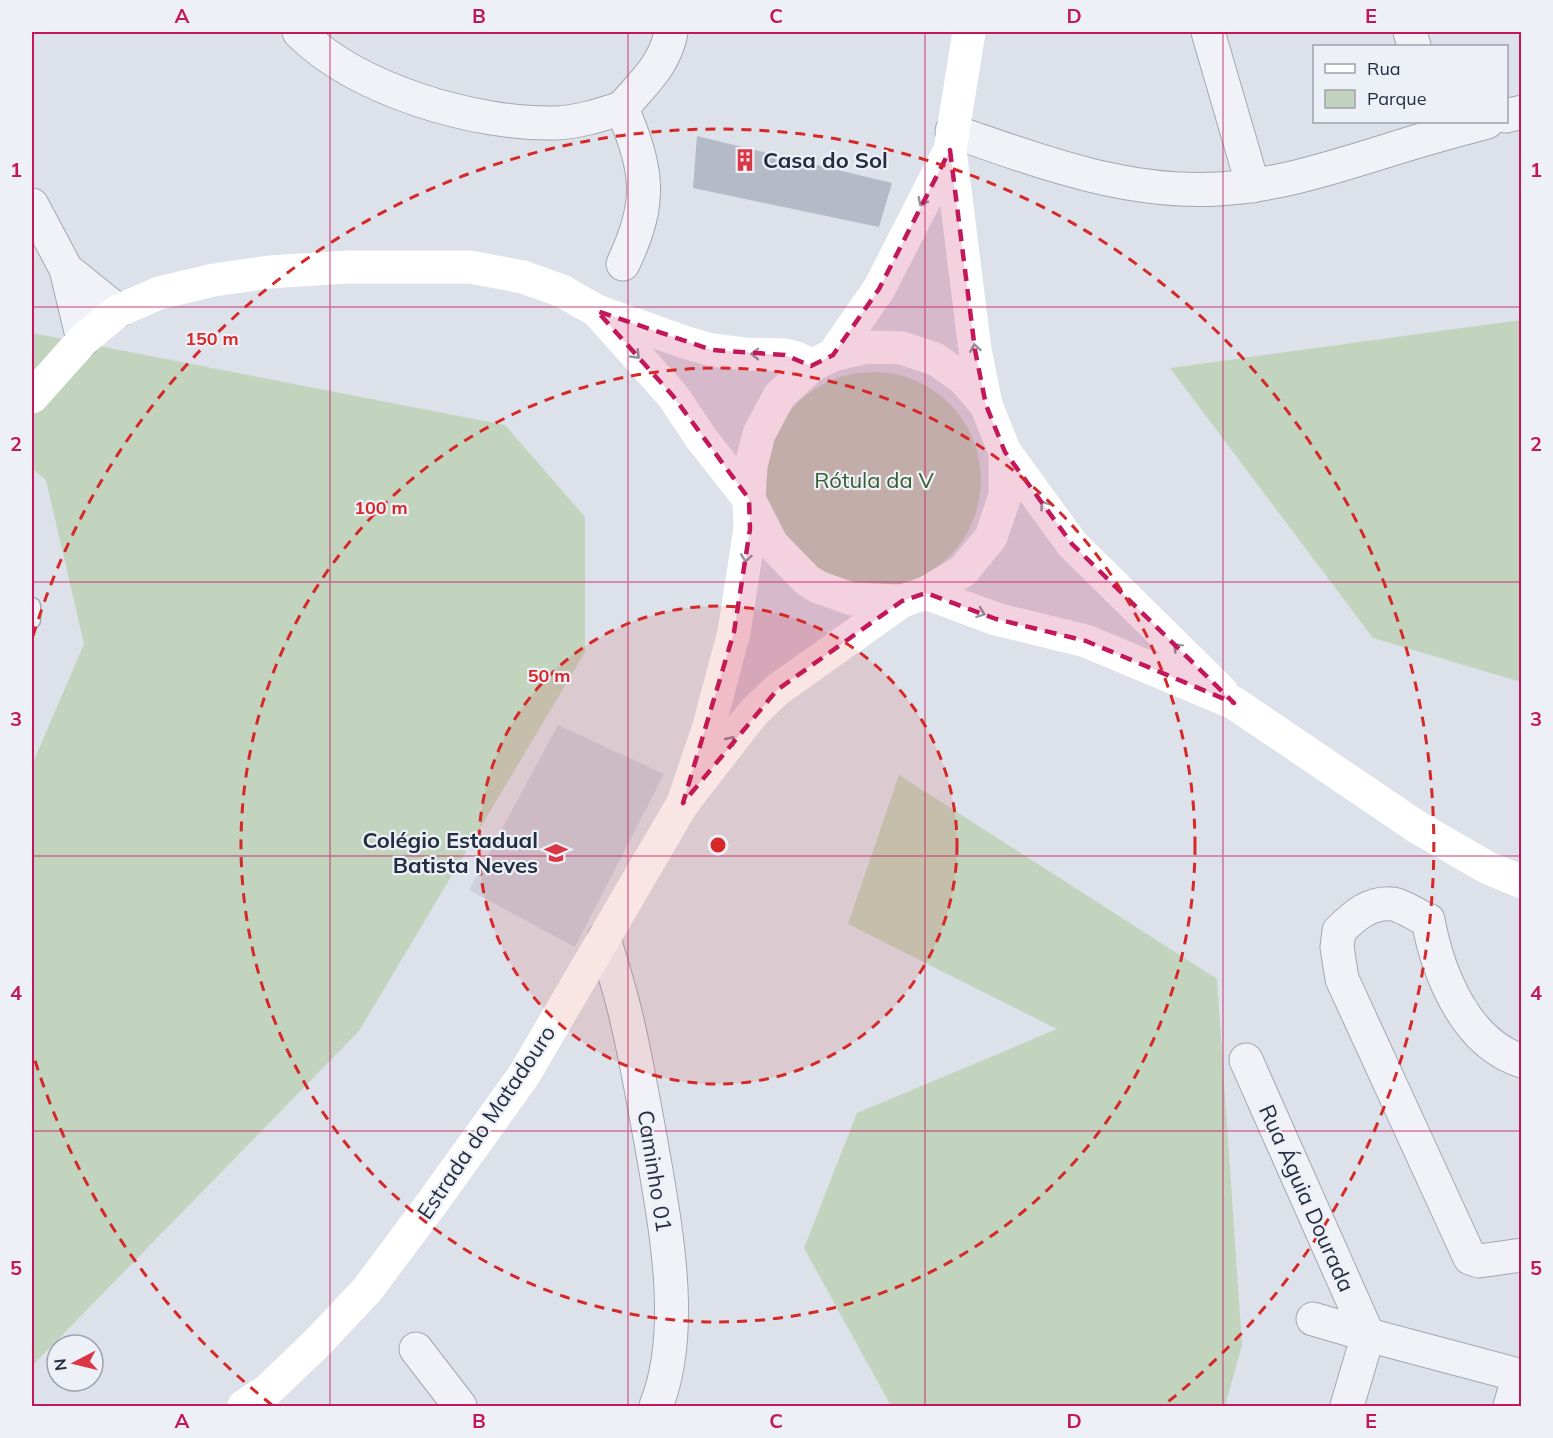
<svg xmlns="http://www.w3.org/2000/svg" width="1553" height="1438" viewBox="0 0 1553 1438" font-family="Mulish,sans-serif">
	<rect width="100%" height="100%" fill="#dde1e9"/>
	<path fill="#cbd0db" d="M558 725 664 774 575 947 469 890Z"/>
	<g fill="#c2d3be">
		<path d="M1521 320H1522L1521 682 1373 638 1170 368Z"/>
		<path d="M32 333 505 425 585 517V652L359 1031 32 1366V765L84 644 46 480 32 468Z"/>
		<circle cx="873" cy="480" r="108"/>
		<path d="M899 775 1217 979 1242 1345 1225 1406H891L804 1248 857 1113 1057 1029 848 924Z"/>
	</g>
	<path fill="#b4bac6" d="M697 136 892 183 879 227 693 188Z"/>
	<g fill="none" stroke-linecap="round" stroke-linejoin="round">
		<g stroke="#a2a8b3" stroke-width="19">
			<path id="lane" d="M32 606V620"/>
		</g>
		<g stroke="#a2a8b3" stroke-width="35">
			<g id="street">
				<path d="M299 32C357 90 475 125 556 123 579 122 600 115 622 108"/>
				<path d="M1208 32 1253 186"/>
				<path d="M1410 32 1414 46"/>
				<path d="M622 108C648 171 653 201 623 264"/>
				<path d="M622 108C643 83 665 65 671 32"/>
				<path d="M1506 116 1522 112"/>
				<path d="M952 131C1038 161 1125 194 1218 189 1276 186 1331 168 1386 151 1420 140 1453 131 1487 122"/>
				<path d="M32 205 66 269 83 340"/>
				<path d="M66 269 118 311"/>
				<path d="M604 938C611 963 619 987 625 1012 637 1061 645 1110 654 1159 667 1235 685 1334 656 1406"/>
				<path d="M1246 1060 1368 1335 1347 1406"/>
				<path d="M1522 1061C1465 1043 1438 973 1428 920 1417 916 1404 906 1393 904 1370 901 1353 917 1339 931L1337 947 1342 979 1470 1258 1479 1261 1522 1255"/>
				<path d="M1313 1319 1368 1335 1522 1376"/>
				<path d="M416 1349 460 1406"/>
				<path d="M1510 1406 1519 1375"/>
			</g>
		</g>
		<use href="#lane" stroke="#f0f2f7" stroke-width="16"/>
		<use href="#street" stroke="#f0f2f7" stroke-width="33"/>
		<g stroke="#fff" stroke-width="33">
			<path d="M969 32 950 150 975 350 986 404"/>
			<path d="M597 311 673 396 701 438 749 499 772 544 807 580 818 587 852 599 902 601 926 593 963 571 991 537 1005 496V452L986 405 964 379 935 359 902 348 867 347 833 355 811 366 779 396 759 434 751 466 749 499 750 529 734 632 709 726 683 803"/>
			<path d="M833 355 879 289 950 150"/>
			<path d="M32 397 83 340 118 311 159 293 214 280 269 272 347 267H470L523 277 562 291 597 311 684 342 712 350 745 354 785 355 797 358 811 366"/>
			<path d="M1005 452 1072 544 1222 692"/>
			<path d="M926 593 996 619 1086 641 1234 703 1417 827 1488 868 1522 882"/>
			<path d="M244 1406 268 1390 317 1343 367 1290 432 1203 524 1075 683 803 753 713 777 690 902 601"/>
		</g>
	</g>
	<defs><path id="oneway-chevron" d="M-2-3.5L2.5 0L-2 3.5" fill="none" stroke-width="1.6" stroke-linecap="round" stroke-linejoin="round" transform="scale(1.5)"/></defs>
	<g stroke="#9296a0">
		<use href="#oneway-chevron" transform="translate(922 202) rotate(117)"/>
		<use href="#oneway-chevron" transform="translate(975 348) rotate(-99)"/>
		<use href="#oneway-chevron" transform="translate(755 354) rotate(-179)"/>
		<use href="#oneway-chevron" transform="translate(636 355) rotate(46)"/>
		<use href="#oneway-chevron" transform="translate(1044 505) rotate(-126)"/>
		<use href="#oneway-chevron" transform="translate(746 558) rotate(98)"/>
		<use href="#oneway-chevron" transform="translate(981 613) rotate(20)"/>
		<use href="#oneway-chevron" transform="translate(1177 647) rotate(-135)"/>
		<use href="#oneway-chevron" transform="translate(731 740) rotate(-51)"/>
	</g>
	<path fill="#c2185b" fill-opacity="0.2" stroke="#c2185b" stroke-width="4.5" stroke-dasharray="12 8" stroke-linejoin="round" d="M950 150 975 350 986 405 1005 452 1072 544 1234 703 1086 641 996 619 926 593 902 601 777 690 683 803 734 632 750 529 749 499 673 396 597 311 712 350 785 355 811 366 833 355 879 289Z"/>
	<path fill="none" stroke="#c2185b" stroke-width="1.5" stroke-opacity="0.55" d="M330 32V1406M628 32V1406M925 32V1406M1223 32V1406M32 307H1522M32 582H1522M32 856H1522M32 1131H1522"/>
	<circle cx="718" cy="845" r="239" fill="#d62828" fill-opacity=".12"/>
	<g fill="none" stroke="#d62828" stroke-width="3" stroke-dasharray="10 8">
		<circle cx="718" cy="845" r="239"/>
		<circle cx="718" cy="845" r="477"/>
		<path d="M272 1405A716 716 0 0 1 33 1054M33 636A716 716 0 1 1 1164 1405"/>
	</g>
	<defs>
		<g id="building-bare" transform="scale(1.8)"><path d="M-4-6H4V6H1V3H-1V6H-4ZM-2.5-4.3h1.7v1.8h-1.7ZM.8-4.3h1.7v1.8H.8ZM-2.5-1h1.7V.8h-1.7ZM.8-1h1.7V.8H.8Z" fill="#da3645" stroke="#edf0f6" stroke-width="2.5" paint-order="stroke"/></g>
		<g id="school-bare" transform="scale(1.8)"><path d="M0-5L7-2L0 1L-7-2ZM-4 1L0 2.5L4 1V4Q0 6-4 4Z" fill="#da3645" stroke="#edf0f6" stroke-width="2.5" paint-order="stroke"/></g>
	</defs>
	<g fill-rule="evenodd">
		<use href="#building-bare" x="745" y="160"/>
		<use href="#school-bare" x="556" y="853"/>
	</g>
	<g text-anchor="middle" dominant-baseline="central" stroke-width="4.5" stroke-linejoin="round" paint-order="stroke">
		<g font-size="22" font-weight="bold" fill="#252e41" stroke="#edf0f6" text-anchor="start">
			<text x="763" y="160">Casa do Sol</text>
			<text x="538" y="840" text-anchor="end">Colégio Estadual<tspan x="538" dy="25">Batista Neves</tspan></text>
		</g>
		<g font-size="22" fill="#375d31" stroke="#edf0f6">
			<text x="874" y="480">Rótula da V</text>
		</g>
		<g font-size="22" fill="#252e41" stroke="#edf0f6">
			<text transform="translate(486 1122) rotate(-56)">Estrada do Matadouro</text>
			<text transform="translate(655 1171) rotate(81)">Caminho 01</text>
			<text transform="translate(1307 1198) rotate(66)">Rua Águia Dourada</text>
		</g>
	</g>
	<circle cx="718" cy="845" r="9" fill="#d62828" stroke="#edf0f6" stroke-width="3"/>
	<g font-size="18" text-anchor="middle" font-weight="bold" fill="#d62828" stroke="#edf0f6" stroke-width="4.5" stroke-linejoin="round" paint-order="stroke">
		<text x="212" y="345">150 m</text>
		<text x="381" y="514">100 m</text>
		<text x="549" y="682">50 m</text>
	</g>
	<rect width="1553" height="1438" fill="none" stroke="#edf0f6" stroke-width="66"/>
	<rect x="1313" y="45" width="195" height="78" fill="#edf0f6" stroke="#9da2ae" stroke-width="1.5"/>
	<rect x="1325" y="64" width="30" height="9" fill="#ffffff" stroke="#9da2ae" stroke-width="1.5"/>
	<text x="1367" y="75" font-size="18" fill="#252e41">Rua</text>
	<rect x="1325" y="90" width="30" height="18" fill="#c2d3be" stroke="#9da2ae" stroke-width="1.5"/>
	<text x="1367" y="105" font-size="18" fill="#252e41">Parque</text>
	<g transform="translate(75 1363) rotate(263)"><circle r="28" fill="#edf0f6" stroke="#9da2ae" stroke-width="1.5"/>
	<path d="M0-4.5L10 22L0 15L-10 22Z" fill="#da3645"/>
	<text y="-9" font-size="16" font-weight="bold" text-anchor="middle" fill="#252e41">N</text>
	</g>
	<rect x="33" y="33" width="1487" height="1372" fill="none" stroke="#c2185b" stroke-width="2"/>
	<g font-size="20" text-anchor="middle" font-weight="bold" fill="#c2185b">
		<text x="182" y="23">A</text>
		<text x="479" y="23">B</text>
		<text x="776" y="23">C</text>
		<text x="1074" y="23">D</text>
		<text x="1371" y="23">E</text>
		<text x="16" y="177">1</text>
		<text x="1536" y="177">1</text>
		<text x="16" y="451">2</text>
		<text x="1536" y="451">2</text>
		<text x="16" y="726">3</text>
		<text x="1536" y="726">3</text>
		<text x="16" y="1000">4</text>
		<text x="1536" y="1000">4</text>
		<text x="16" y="1275">5</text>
		<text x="1536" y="1275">5</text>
		<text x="182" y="1428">A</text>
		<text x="479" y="1428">B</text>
		<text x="776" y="1428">C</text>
		<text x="1074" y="1428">D</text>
		<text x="1371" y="1428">E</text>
	</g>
</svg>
